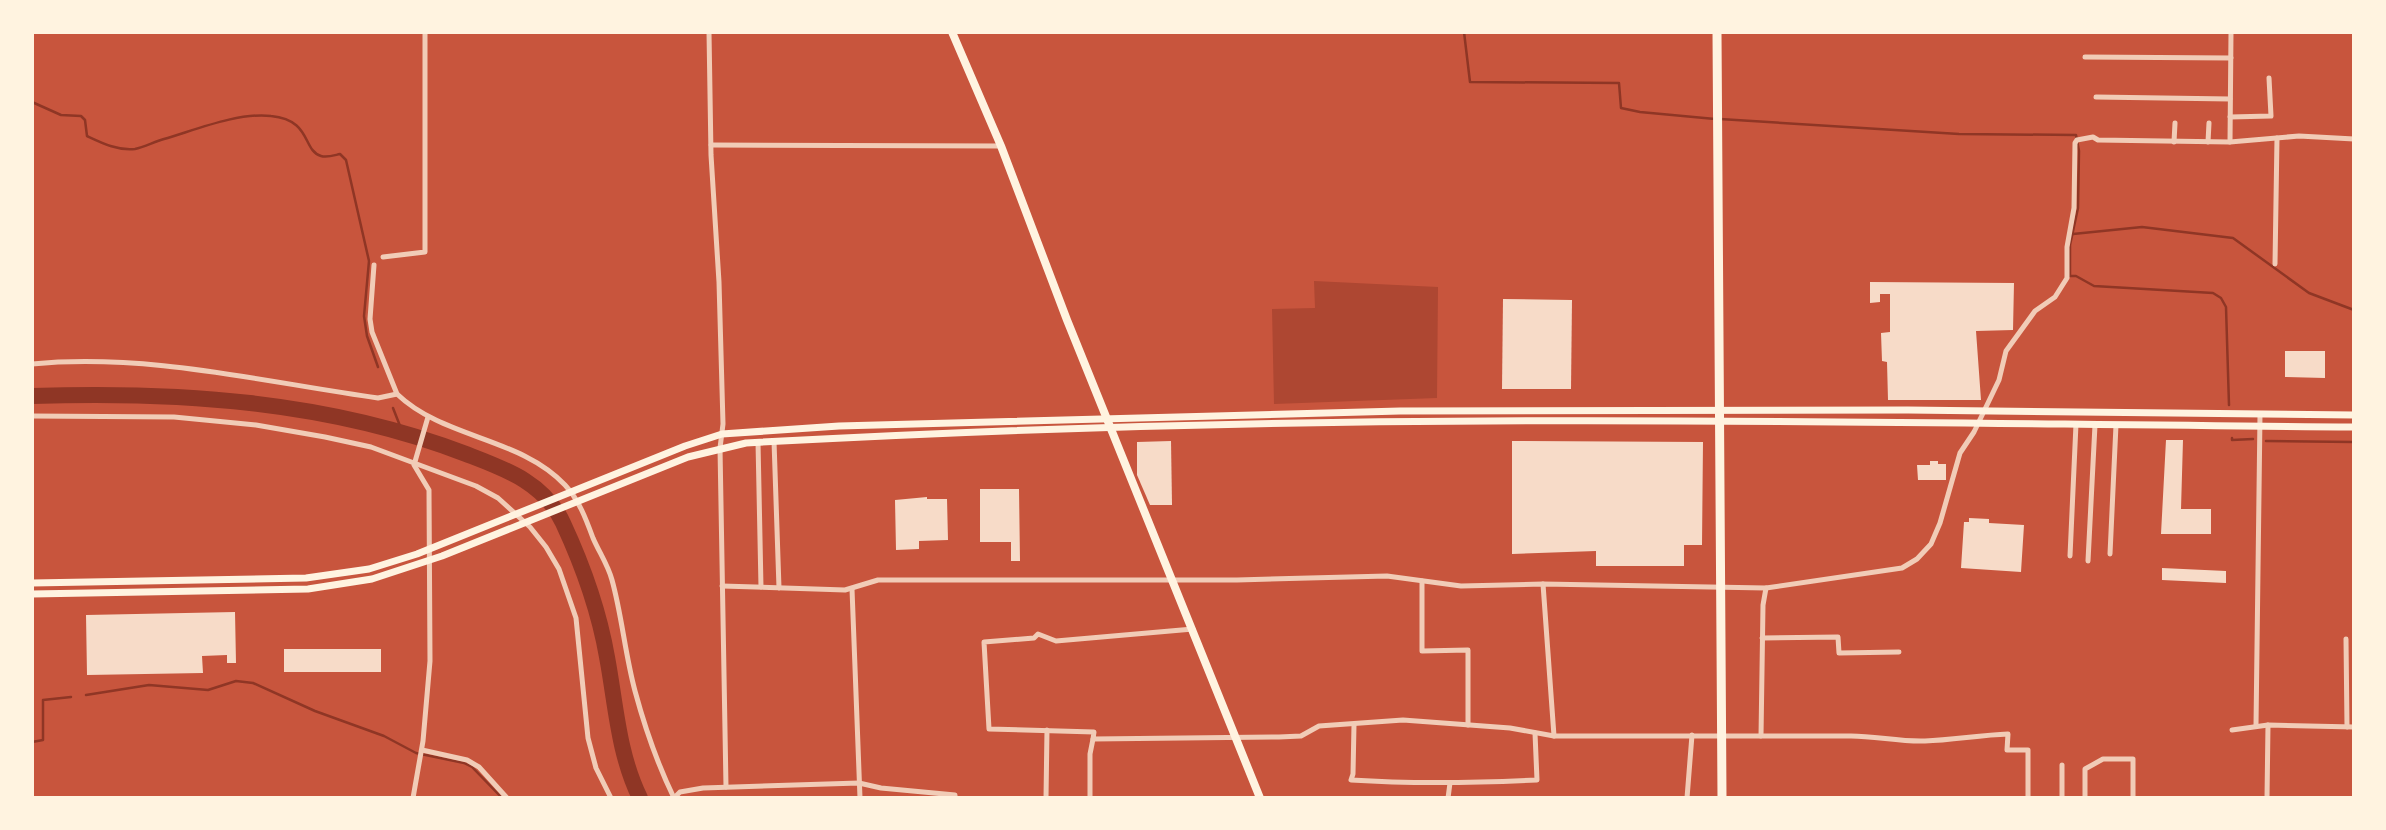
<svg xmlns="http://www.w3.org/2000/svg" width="2386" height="830" viewBox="0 0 2386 830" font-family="'Sofia Sans Condensed',sans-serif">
	<rect width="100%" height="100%" fill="#c8553d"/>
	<path fill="#ae4732" d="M1314 281 1438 287 1437 398 1274 404 1272 309 1315 308Z"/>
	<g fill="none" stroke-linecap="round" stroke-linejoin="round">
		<g stroke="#8f3625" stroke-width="2.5">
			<path d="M1464 32 1470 82 1619 83 1621 108 1640 112 1715 119"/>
			<path d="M32 102 61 115 81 116 85 120 87 136C102 143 118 151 135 149 144 147 154 142 164 139 195 130 239 112 271 116 312 120 302 150 321 156 327 158 335 155 340 154L346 160 369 261 364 316 367 336 378 367"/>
			<path d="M1720 119 1959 134 2076 135 2079 151 2078 208 2070 245V276H2076L2094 286 2213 293 2221 298 2226 307 2229 405"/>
			<path d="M2073 234 2142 227 2233 238 2309 293 2354 310"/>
			<path d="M393 408 402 431"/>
			<path d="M2232 438V440L2253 439"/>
			<path d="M2266 441 2354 442"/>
			<path d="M86 695 149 685 208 690 236 681 253 683 315 711 384 736 416 753 464 763 472 767 502 798"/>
			<path d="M32 742 43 740V700L71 697"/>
		</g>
		<path stroke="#8f3625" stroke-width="16" d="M32 396C178 391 329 401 466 454 505 469 544 482 563 523 583 566 599 611 607 657 616 705 618 753 640 798"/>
	</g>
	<g fill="#f7dbc8">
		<path d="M1870 282 2014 283 2013 330 1976 331 1981 400H1888L1887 362 1882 361 1881 333 1890 332V294H1880V302L1870 303Z"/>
		<path d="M1503 299 1572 300 1571 389H1502Z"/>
		<path d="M2285 351H2325V378L2285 377Z"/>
		<path d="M2166 440H2183L2181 509H2211V534H2161Z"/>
		<path d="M1171 441 1172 505H1150L1137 475V442Z"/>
		<path d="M1512 441 1703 442 1702 545H1684V566H1596V551L1512 554Z"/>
		<path d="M1930 461H1938V464H1946V480H1918L1917 465H1930Z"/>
		<path d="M980 489H1019L1020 561H1011V542H980Z"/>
		<path d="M927 497V499H947L948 540 919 541V549L896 550 895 500Z"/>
		<path d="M1969 518 1989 519V523L2024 525 2021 572 1961 568 1964 522H1969Z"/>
		<path d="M2162 568 2226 571V583L2162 580Z"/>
		<path d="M235 612 236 663H227V655L202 656 203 673 87 675 86 615Z"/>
		<rect x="284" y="649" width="97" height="23"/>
	</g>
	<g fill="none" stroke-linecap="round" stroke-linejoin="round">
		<g stroke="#f1ccb7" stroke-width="5">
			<path d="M709 32 711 155 719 282 723 424 720 448 726 787"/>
			<path d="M2085 57 2231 58"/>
			<path d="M2096 97 2230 99"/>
			<path d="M2230 117 2271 116 2269 78"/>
			<path d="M2174 142 2175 123"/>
			<path d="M2208 142 2209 123"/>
			<path d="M2230 142 2231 32"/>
			<path d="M711 145 1001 146"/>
			<path d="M383 257 425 252V32"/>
			<path d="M2275 264 2277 138"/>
			<path d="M374 265 370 319 372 332 397 394"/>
			<path d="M32 364C149 353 263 382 378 398L397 394C444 439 520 437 565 485 579 500 586 519 593 538 599 552 608 565 612 580 622 616 625 654 635 691 645 728 657 763 674 798"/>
			<path d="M32 416 174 417 256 425 325 437 371 447 476 486 498 498 530 527 546 547 559 569 576 618 588 738 596 768 611 798"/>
			<path d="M774 441 779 588"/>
			<path d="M758 442 761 587"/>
			<path d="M2110 554 2116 425"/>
			<path d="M2070 556 2076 424"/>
			<path d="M2088 561 2095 425"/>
			<path d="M1422 581V651L1468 650V725"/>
			<path d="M1543 584 1554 736"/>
			<path d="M722 586 845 590 878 580H1237L1387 576 1461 586 1543 584 1766 588 1902 568 1917 559 1931 544 1940 523 1960 453 1974 432 1999 380 2006 351 2035 311 2055 297 2067 278V247L2074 208 2075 143 2077 140 2093 137 2098 140 2230 142 2299 136 2354 139"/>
			<path d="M852 589 860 798"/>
			<path d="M1193 629 1056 641 1038 634 1034 638 984 642 989 729 1094 732 1093 739 1279 737 1301 736 1319 726 1403 720 1510 728 1554 736H1851C1876 736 1900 742 1925 741 1953 740 1980 735 2008 734L2007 750H2028V798"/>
			<path d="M1762 638 1838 637 1839 653 1899 652"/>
			<path d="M2346 639 2347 727"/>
			<path d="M1354 725 1353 774 1351 780C1413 784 1474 783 1537 780L1535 733"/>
			<path d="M2256 726 2260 415"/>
			<path d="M2232 730 2268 725 2354 727"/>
			<path d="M1761 736 1763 605 1766 588"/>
			<path d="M422 750 467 760 479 767 507 798"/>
			<path d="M2062 765V798"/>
			<path d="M413 798 423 741 430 661 429 490 414 465 428 417"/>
			<path d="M674 798 680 792 703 788 859 783 881 788 955 795V798"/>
			<path d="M1046 798 1047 730"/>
			<path d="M1090 798V754L1093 739"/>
			<path d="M1448 798 1450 783"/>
			<path d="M1687 798 1692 735"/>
			<path d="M2085 798V769L2103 759H2133V798"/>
			<path d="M2267 798 2268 725"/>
		</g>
		<g stroke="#fff3e0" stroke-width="7">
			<path d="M32 583 306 578 369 569 417 554 685 446 722 434 839 426 1400 411 1908 410 2354 415"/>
			<path d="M32 594 308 589 372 579 442 556 688 457 746 443C993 429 1242 422 1489 421 1777 419 2065 425 2354 427"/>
		</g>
		<path stroke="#fff3e0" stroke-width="8" d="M952 32 1001 146 1067 320 1260 798"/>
		<path stroke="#fff3e0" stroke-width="9" d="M1717 32 1722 798"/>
	</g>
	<rect width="2386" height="830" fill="none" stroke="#fff3e0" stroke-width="68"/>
</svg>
